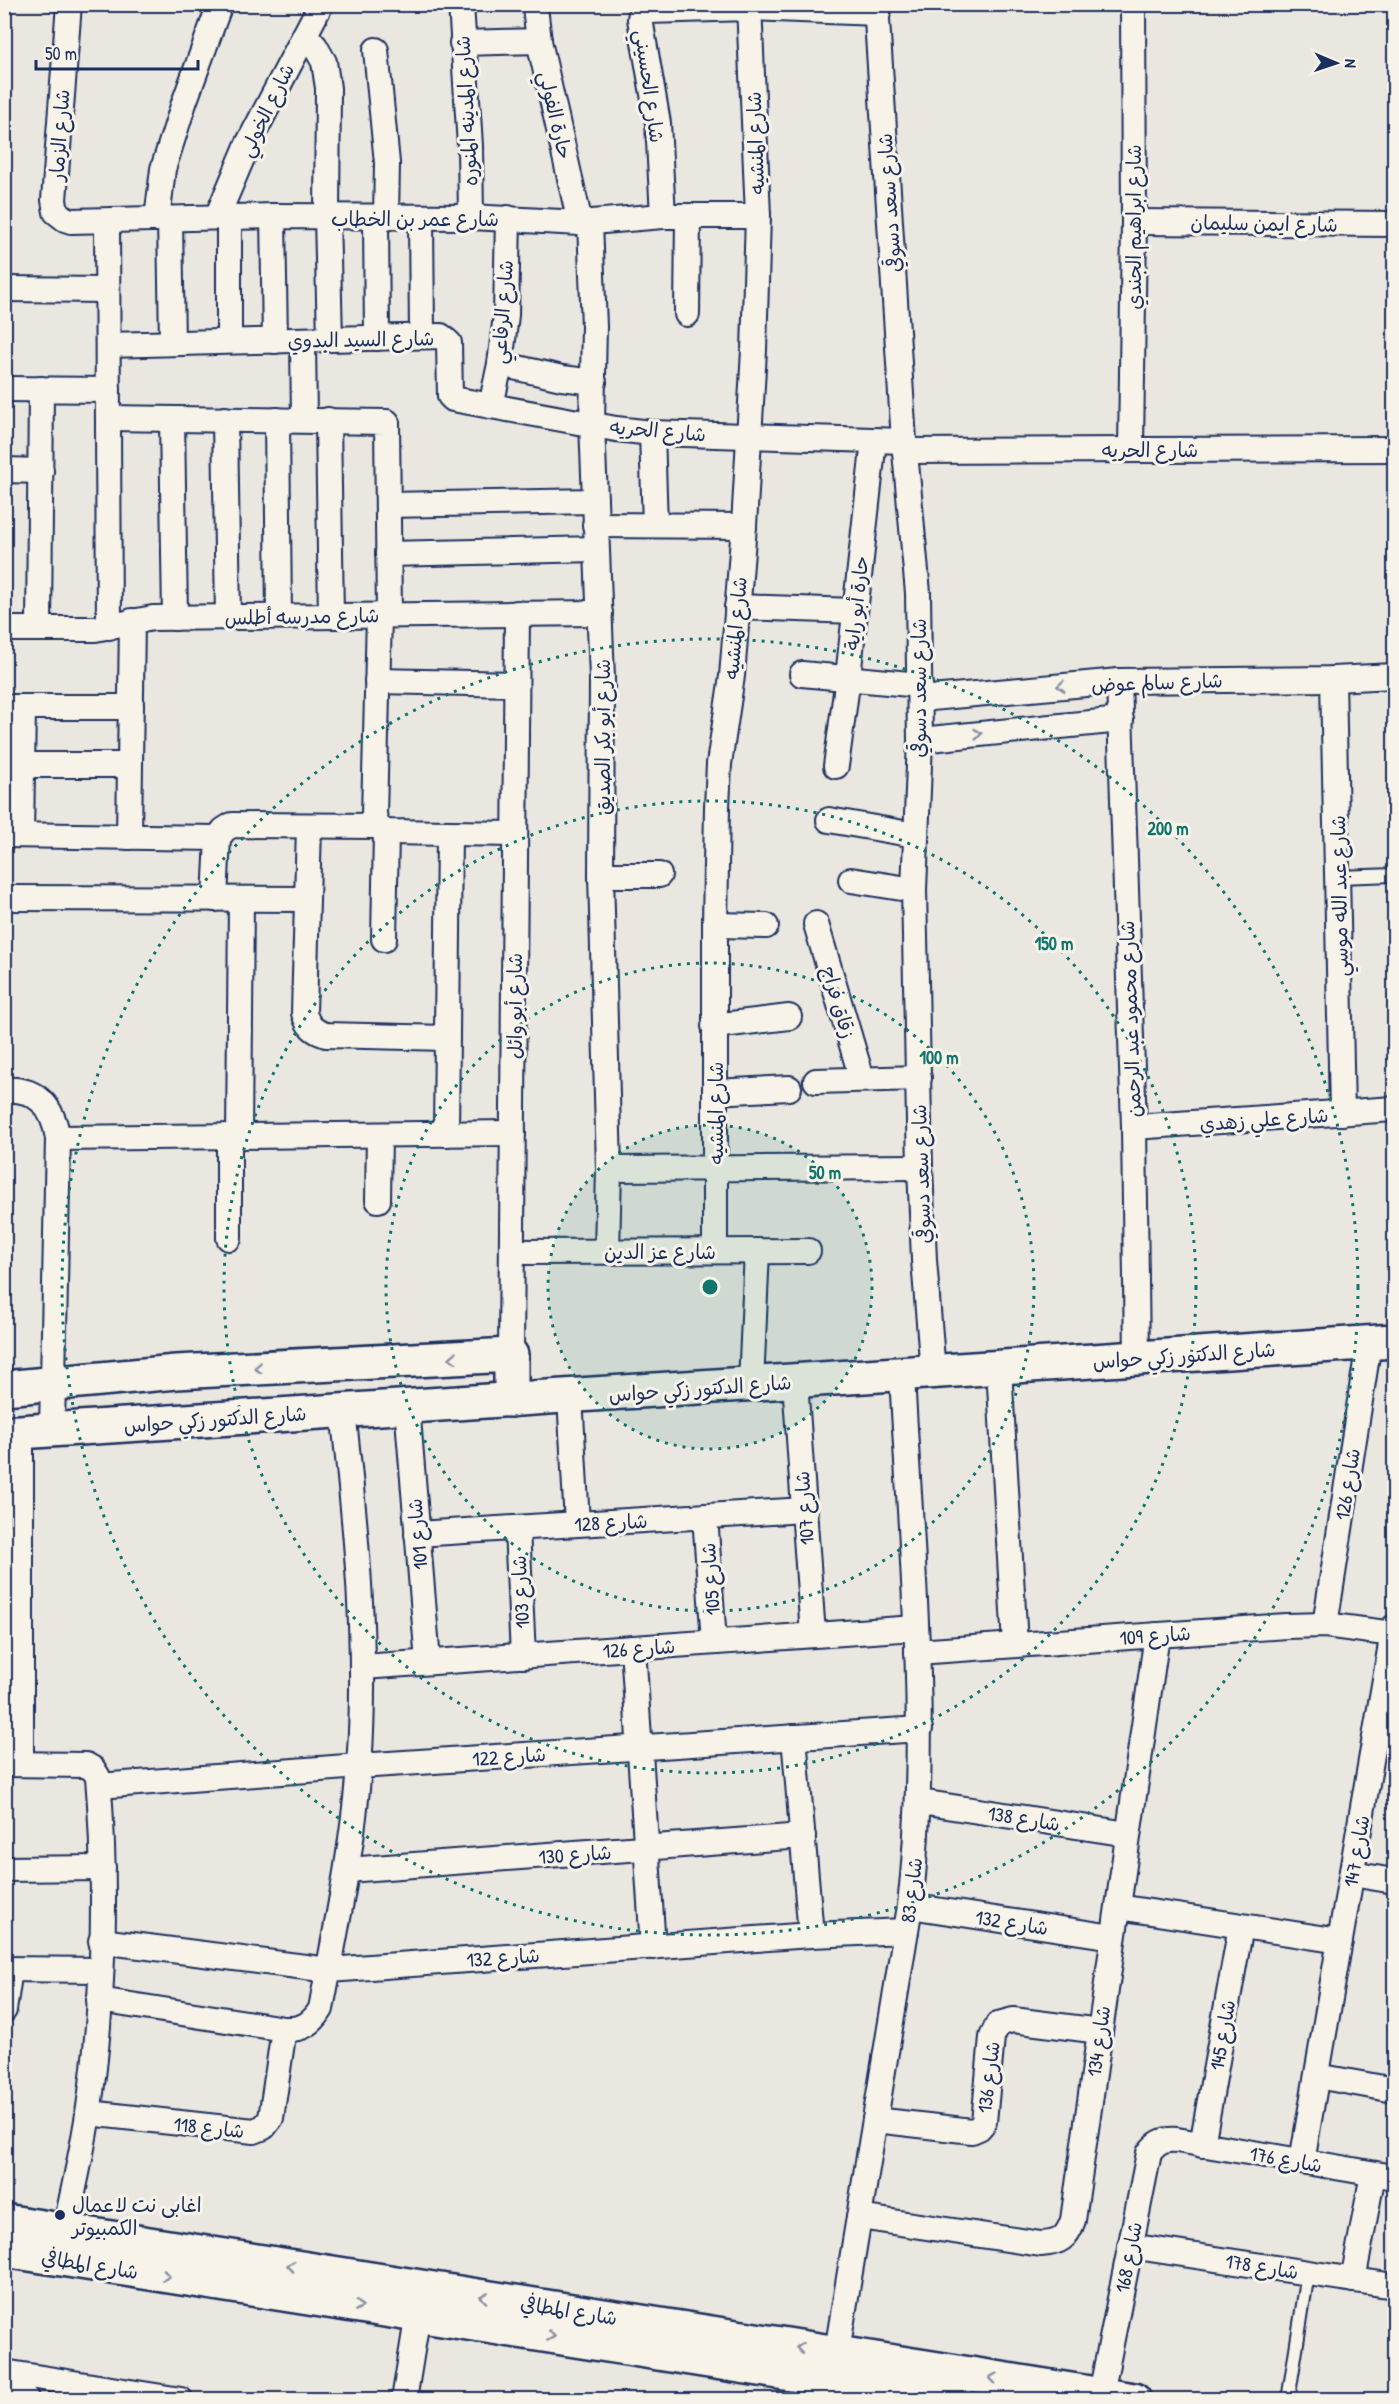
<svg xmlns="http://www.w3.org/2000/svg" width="1399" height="2404" viewBox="0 0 1399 2404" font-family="'Patrick Hand','Playpen Sans Arabic',sans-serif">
	<rect width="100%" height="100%" fill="#eae7e0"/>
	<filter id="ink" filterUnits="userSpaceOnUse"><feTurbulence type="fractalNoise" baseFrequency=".0167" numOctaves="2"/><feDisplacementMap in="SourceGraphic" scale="12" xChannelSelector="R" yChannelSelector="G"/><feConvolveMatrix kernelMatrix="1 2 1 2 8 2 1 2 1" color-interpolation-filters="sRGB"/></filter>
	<g filter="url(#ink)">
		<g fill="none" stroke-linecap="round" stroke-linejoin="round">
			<g stroke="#1b2f5e" stroke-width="16">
				<g id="lane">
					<path d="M1339 877 1394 875"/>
					<path d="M1288 2400 1308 2273"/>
				</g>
			</g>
			<g stroke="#1b2f5e" stroke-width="28">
				<g id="street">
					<path d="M69 4 54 200 56 212 65 219 71 221 273 216 471 217 580 223 663 216H758"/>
					<path d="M461 4 470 146 471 217"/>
					<path d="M876 4 904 441 918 593 920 740 914 890 920 1167 924 1260 933 1373"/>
					<path d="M535 7 539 41 580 223"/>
					<path d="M305 35 315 46 324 62 328 88 327 217 330 339"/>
					<path d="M462 43 539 41"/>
					<path d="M376 50 387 163 386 218"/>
					<path d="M273 216 275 341"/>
					<path d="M663 216 658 123 640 19 641 13 648 11 749 8 878 13"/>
					<path d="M217 217 248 144 321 4"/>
					<path d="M229 217V341"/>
					<path d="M376 218 377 338"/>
					<path d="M421 218 422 336"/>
					<path d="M157 219 163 169 184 103 220 4"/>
					<path d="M170 219 172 343"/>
					<path d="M107 221 109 627"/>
					<path d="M590 222 594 327 592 423 602 678 601 875 609 1169 607 1251"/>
					<path d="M1134 222 1394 224"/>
					<path d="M4 289 107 290"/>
					<path d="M687 314 688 216"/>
					<path d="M303 340 304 420"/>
					<path d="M108 345 441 336 449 343 450 396 453 399 616 429 652 433 904 441"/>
					<path d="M500 364 562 378 594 382"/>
					<path d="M4 389 108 390"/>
					<path d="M491 406 500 364 506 315 508 218"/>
					<path d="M108 418 387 422 389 615"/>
					<path d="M172 419 175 618"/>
					<path d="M225 419 228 617"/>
					<path d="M277 420 279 616"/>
					<path d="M328 420 331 616"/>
					<path d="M652 433 655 525"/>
					<path d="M1131 449 1134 222 1133 4"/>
					<path d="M905 451 1394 449"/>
					<path d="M4 470 41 471"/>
					<path d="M388 505 595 501"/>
					<path d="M595 525 744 526"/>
					<path d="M388 554 596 549"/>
					<path d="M737 607 855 611"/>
					<path d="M379 615 374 815 377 826 386 832 515 834"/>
					<path d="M4 629H95L153 618 600 613"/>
					<path d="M39 629 41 389"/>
					<path d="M802 674 920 685"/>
					<path d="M1333 679 1342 1113"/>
					<path d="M377 681 516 684"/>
					<path d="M1119 681 1134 1127 1137 1357"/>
					<path d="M920 699 1119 681 1333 679 1394 676"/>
					<path d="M4 707H131"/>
					<path d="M920 740 1121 720"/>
					<path d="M22 765H130"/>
					<path d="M836 766 848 677 874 440"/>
					<path d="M829 820 915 835"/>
					<path d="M309 826 304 1013C308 1026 313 1031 326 1035L447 1038"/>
					<path d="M4 835 218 838"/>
					<path d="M21 835 23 707"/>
					<path d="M129 837 132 621"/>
					<path d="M601 875H659"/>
					<path d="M851 880 914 890"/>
					<path d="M4 898 307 899"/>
					<path d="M215 899 218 838 224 830 232 825 377 826"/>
					<path d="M816 924 862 1079"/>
					<path d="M715 925 766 926"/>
					<path d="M384 939 386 832"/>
					<path d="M714 1026 789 1017"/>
					<path d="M816 1081 919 1078"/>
					<path d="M4 1090C38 1087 53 1108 58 1138L52 1429"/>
					<path d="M715 1092 789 1088"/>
					<path d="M1134 1127 1394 1109"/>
					<path d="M446 1134 449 833"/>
					<path d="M229 1137V1238"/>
					<path d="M239 1137 241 899"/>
					<path d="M58 1138 513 1133"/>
					<path d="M609 1169 920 1167"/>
					<path d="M378 1200 379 1135"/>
					<path d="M715 1251V925L717 807 719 764 732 676 744 526 754 350 758 216 749 4"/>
					<path d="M512 1252 808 1251"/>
					<path d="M511 1355 517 613"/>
					<path d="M999 1368 1015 1645"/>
					<path d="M795 1382 813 1635"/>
					<path d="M751 1384 757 1251"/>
					<path d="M570 1396 577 1524"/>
					<path d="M407 1406 428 1662"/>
					<path d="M21 1432V1764"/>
					<path d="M705 1516 714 1642"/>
					<path d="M517 1528 523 1656"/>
					<path d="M417 1534 805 1510"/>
					<path d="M1325 1625 1369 1343"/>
					<path d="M633 1648 653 1947"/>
					<path d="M917 1652 1286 1626 1325 1625 1393 1634"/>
					<path d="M363 1667 915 1628"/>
					<path d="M794 1737 811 1935"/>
					<path d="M4 1764 86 1765 93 1769 98 1777C107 1885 104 2007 88 2114 82 2153 73 2192 65 2230"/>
					<path d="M99 1786 359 1766 920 1729"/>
					<path d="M920 1802 1128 1834"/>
					<path d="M4 1869 103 1868"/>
					<path d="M347 1870 803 1836"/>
					<path d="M1352 1874 1394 1881"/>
					<path d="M910 1906 1113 1937"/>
					<path d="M1118 1907 1340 1941"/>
					<path d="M101 1941 329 1970 811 1935 906 1931"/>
					<path d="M4 1969 100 1970"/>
					<path d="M99 2000 284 2029C302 2030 312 2024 321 2009 336 1929 353 1848 359 1766 368 1646 356 1529 343 1411"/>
					<path d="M4 2010 10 1969"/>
					<path d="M1317 2076 1394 2090"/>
					<path d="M88 2113 254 2131 264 2127 271 2118 284 2029"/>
					<path d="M875 2120 972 2131 979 2128 984 2122 992 2037 998 2024 1013 2020 1100 2031"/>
					<path d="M1202 2145 1241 1926"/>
					<path d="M1302 2161 1394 1627"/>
					<path d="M859 2217 1041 2244C1060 2243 1067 2238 1073 2220L1157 1635"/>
					<path d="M1130 2246 1394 2286"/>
					<path d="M1353 2280 1373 2174"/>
					<path d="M4 2372 181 2400"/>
					<path d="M6 2373 27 2400"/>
					<path d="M1101 2394 1149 2153C1157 2142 1164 2139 1177 2140L1394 2177"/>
					<path d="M404 2400 420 2301"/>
					<path d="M829 2400 910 1906C930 1730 911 1551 902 1375"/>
				</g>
			</g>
			<g stroke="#1b2f5e" stroke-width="38">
				<g id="secondary">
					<path d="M4 1388 176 1372 511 1355V1400"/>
					<path d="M4 1433 1394 1341"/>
					<path d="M4 2221 1134 2400"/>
					<path d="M4 2250 957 2400"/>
				</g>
			</g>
			<use href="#lane" stroke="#f7f3e8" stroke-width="12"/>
			<use href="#street" stroke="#f7f3e8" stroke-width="24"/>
			<use href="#secondary" stroke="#f7f3e8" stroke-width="33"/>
		</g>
		<defs><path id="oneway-chevron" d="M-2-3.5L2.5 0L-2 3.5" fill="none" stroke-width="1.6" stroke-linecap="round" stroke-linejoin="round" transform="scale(1.5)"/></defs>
		<g stroke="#8991a3">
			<use href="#oneway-chevron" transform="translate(1061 686) rotate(175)"/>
			<use href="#oneway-chevron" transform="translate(978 734) rotate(-6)"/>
			<use href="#oneway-chevron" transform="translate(453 1358) rotate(177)"/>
			<use href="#oneway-chevron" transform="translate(258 1368) rotate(177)"/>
			<use href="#oneway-chevron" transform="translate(291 2266) rotate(-171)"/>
			<use href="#oneway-chevron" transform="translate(166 2276) rotate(9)"/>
			<use href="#oneway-chevron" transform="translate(484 2297) rotate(-171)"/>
			<use href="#oneway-chevron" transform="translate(359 2306) rotate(9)"/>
			<use href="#oneway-chevron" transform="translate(551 2336) rotate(9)"/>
			<use href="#oneway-chevron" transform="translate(800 2348) rotate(-171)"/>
			<use href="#oneway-chevron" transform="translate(993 2378) rotate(-171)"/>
		</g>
	</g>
	<circle cx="710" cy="1287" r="162" fill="#0f766e" fill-opacity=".12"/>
	<g fill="none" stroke="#0f766e" stroke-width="3" stroke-dasharray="3 6">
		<circle cx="710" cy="1287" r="162"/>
		<circle cx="710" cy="1287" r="324"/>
		<circle cx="710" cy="1287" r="486"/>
		<circle cx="710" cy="1287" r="648"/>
	</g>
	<circle fill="#1b2f5e" stroke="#f7f3e8" stroke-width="2" cx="60" cy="2215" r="6"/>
	<g text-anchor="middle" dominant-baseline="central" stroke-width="6" stroke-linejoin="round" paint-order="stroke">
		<g font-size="20" fill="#1b2f5e" stroke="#f7f3e8">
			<text transform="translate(650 86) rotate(82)">شارع الحسيني</text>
			<text transform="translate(266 110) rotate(-64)">شارع الخولي</text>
			<text transform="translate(466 111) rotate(-93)">شارع المدينه المنوره</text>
			<text transform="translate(556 115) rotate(77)">حارة الفولي</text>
			<text transform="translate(59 135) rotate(-86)">شارع الزمار</text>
			<text transform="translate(755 143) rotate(-92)">شارع المنشيه</text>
			<text transform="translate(889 203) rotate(-94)">شارع سعد دسوقي</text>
			<text x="415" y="218">شارع عمر بن الخطاب</text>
			<text transform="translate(1264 223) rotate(1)">شارع ايمن سليمان</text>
			<text transform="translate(1133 227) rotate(-90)">شارع ابراهيم الجندي</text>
			<text transform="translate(502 312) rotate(-86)">شارع الرفاعي</text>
			<text transform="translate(361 339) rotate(-1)">شارع السيد البدوي</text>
			<text transform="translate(658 430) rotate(5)">شارع الحريه</text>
			<text x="1150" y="449">شارع الحريه</text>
			<text transform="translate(856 603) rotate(-84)">حارة أبو راية</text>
			<text transform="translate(302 616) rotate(-1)">شارع مدرسه أطلس</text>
			<text transform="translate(735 628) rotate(-85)">شارع المنشيه</text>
			<text transform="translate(1157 682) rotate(-2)">شارع سالم عوض</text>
			<text transform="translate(918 688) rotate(-90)">شارع سعد دسوقي</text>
			<text transform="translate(602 737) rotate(-90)">شارع أبو بكر الصديق</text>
			<text transform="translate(1339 896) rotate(-91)">شارع عبد الله موسي</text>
			<text transform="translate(839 1002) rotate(74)">زقاق فراج</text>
			<text transform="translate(514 1006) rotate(-90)">شارع أبو وائل</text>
			<text transform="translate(1130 1019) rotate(-92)">شارع محمود عبد الرحمن</text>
			<text transform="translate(715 1113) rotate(-90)">شارع المنشيه</text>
			<text transform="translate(1264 1119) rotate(-4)">شارع علي زهدي</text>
			<text transform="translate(921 1174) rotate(-92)">شارع سعد دسوقي</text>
			<text x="660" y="1251">شارع عز الدين</text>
			<text transform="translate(1184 1355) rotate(-4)">شارع الدكتور زكي حواس</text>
			<text transform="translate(700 1388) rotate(-4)">شارع الدكتور زكي حواس</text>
			<text transform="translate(215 1419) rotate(-4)">شارع الدكتور زكي حواس</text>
			<text transform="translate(1347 1484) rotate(-81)">شارع 126</text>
			<text transform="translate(804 1508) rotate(-94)">شارع 107</text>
			<text transform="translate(611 1522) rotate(-3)">شارع 128</text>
			<text transform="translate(417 1534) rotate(-95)">شارع 101</text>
			<text transform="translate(710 1579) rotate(-94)">شارع 105</text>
			<text transform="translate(520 1592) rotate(-93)">شارع 103</text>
			<text transform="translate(1155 1635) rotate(-4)">شارع 109</text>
			<text transform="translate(639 1648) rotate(-4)">شارع 126</text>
			<text transform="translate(509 1756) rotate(-4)">شارع 122</text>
			<text transform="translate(1024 1818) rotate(9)">شارع 138</text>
			<text transform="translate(1356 1851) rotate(-80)">شارع 147</text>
			<text transform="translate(575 1854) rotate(-4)">شارع 130</text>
			<text transform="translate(911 1890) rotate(-83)">شارع 83</text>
			<text transform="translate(1012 1922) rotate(9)">شارع 132</text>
			<text transform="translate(503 1957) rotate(-4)">شارع 132</text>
			<text transform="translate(1222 2035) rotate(-80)">شارع 145</text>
			<text transform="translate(1098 2041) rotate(-82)">شارع 134</text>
			<text transform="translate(988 2077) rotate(-83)">شارع 136</text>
			<text transform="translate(209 2127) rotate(6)">شارع 118</text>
			<text transform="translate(1286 2159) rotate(10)">شارع 176</text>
			<text transform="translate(1128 2257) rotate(-79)">شارع 168</text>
			<text transform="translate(90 2264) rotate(9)">شارع المطافي</text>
			<text transform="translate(1262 2266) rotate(9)">شارع 178</text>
			<text transform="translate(569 2310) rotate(9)">شارع المطافي</text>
		</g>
		<g font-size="20" fill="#1b2f5e" stroke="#f7f3e8" text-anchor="start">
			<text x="72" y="2204">اغابى نت لاعمال<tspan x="72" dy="23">الكمبيوتر</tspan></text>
		</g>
	</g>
	<circle cx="710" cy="1287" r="9" fill="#0f766e" stroke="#f7f3e8" stroke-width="3"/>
	<g font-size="18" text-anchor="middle" font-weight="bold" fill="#0f766e" stroke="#f7f3e8" stroke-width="6" stroke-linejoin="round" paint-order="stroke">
		<text x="1168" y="835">200 m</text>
		<text x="1054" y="950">150 m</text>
		<text x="939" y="1064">100 m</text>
		<text x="825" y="1179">50 m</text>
	</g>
	<rect width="1399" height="2404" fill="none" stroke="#f7f3e8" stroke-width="24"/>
	<rect x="12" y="12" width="1375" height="2380" fill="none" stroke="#1b2f5e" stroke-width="2" filter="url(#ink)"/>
	<g transform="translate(1336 63) rotate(92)" stroke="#f7f3e8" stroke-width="4.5" paint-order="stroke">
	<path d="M0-4.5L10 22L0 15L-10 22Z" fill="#1b2f5e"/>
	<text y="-9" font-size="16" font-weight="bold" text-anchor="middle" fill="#1b2f5e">N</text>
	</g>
	<path d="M36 60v9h162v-9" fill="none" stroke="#1b2f5e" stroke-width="3"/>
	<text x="45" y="60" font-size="18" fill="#1b2f5e" stroke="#f7f3e8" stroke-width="4.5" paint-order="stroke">50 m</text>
</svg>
